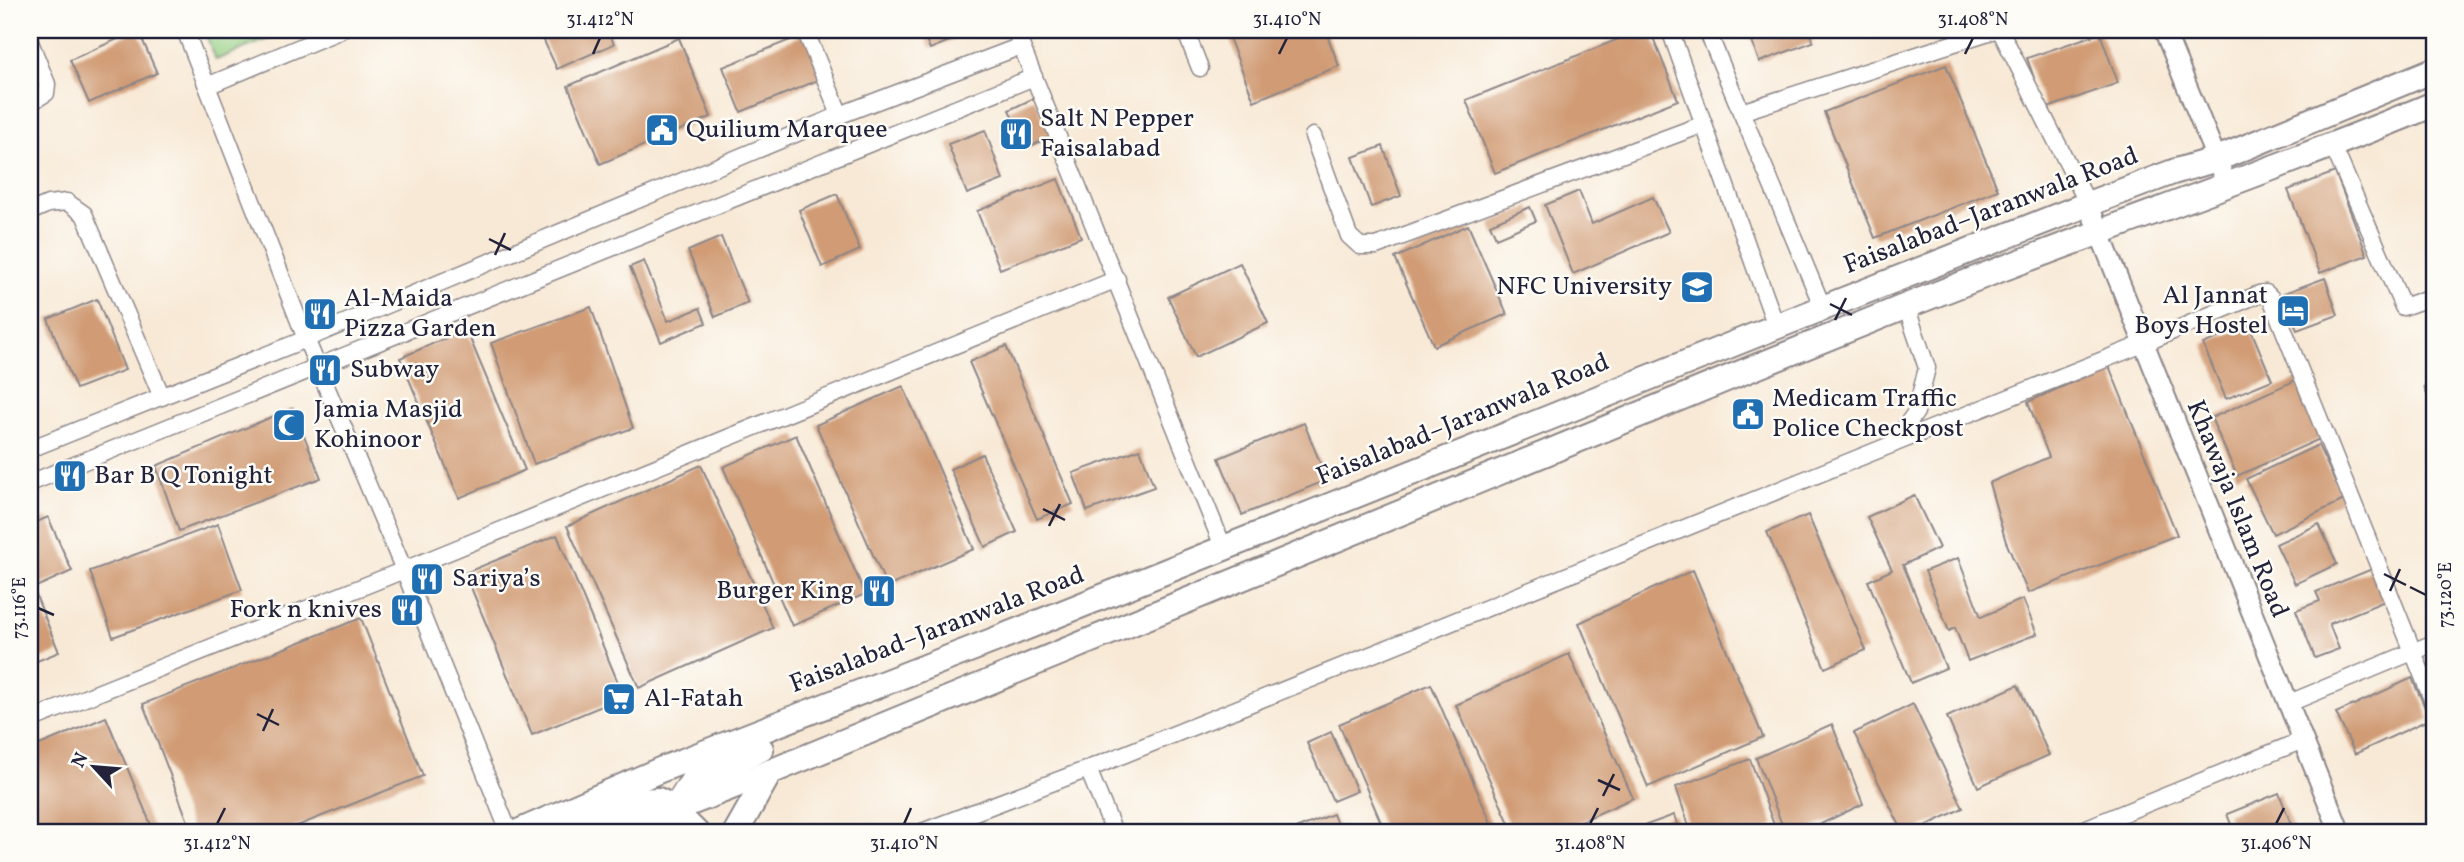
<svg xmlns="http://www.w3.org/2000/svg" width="2464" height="862" viewBox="0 0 2464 862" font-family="Vollkorn,serif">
	<rect width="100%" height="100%" fill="#fdfcf7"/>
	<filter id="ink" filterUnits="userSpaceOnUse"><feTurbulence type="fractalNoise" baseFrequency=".0143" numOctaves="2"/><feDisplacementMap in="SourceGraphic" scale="14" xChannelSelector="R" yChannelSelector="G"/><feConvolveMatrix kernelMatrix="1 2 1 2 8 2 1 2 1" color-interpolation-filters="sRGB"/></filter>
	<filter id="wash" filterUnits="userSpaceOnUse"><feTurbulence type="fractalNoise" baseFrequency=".00686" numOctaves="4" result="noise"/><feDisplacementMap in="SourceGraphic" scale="28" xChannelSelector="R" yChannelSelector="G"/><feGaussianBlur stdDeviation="1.57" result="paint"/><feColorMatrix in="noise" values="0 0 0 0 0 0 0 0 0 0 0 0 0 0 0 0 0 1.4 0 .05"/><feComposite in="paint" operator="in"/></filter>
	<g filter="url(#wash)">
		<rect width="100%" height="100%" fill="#f8e9d6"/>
		<path fill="#94ce82" stroke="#5b785e" stroke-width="2" d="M204 30H290L216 60Z"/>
		<g id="blocks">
			<g fill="#d09b75">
				<path d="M138 30 157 73 89 103 70 60Z"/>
				<path d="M539 30H608L614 44 557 69Z"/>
				<path d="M922 30H976L930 49Z"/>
				<path d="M1226 30H1325L1339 66 1254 101Z"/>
				<path d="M1641 30H1650L1678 100 1495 173 1466 100Z"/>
				<path d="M1748 30H1809L1813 42 1759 62Z"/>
				<path d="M2100 33 2118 83 2045 109 2027 58Z"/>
				<path d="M805 34 823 78 741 112 723 67Z"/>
				<path d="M679 38 711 117 600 164 568 86Z"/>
				<path d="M1946 65 1998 190 1875 238 1824 112Z"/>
				<path d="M1034 98 1052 136 1027 148 1009 110Z"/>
				<path d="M985 130 1003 180 967 194 948 144Z"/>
				<path d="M1383 146 1401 196 1371 207 1353 157Z"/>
				<path d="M2335 172 2367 255 2320 273 2288 190Z"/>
				<path d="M1058 179 1081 237 1000 269 977 211Z"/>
				<path d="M1579 191 1592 224 1653 197 1669 232 1573 274 1545 205Z"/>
				<path d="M837 194 860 250 822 267 799 210Z"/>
				<path d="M1530 207 1536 221 1496 238 1490 224Z"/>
				<path d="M1468 225 1507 314 1434 346 1395 258Z"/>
				<path d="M721 237 748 303 715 317 688 251Z"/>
				<path d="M644 261 668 321 700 308 706 323 661 342 630 267Z"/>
				<path d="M1240 263 1268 323 1196 357 1168 297Z"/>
				<path d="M2325 278 2338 315 2297 330 2284 293Z"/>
				<path d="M97 299 125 370 76 389 48 319Z"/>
				<path d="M591 307 633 428 534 464 491 343Z"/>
				<path d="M2249 325 2272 380 2226 399 2203 344Z"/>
				<path d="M466 329 525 470 459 498 400 358Z"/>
				<path d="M1006 346 1073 504 1037 519 969 362Z"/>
				<path d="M2109 366 2177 535 2028 593 2006 542 1989 483 2049 457 2028 402Z"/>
				<path d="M2296 380 2322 438 2237 476 2211 418Z"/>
				<path d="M903 386 974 549 887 587 816 425Z"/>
				<path d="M293 408 321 478 179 531 156 466Z"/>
				<path d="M1304 423 1327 480 1242 515 1219 458Z"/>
				<path d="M796 435 865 594 792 626 723 467Z"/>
				<path d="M2318 445 2344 500 2273 534 2246 479Z"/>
				<path d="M1140 449 1154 487 1087 511 1073 473Z"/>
				<path d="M982 454 1017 532 985 547 950 469Z"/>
				<path d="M701 465 773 628 639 688 567 526Z"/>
				<path d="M1914 495 1939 548 1903 565 1946 668 1911 683 1868 581 1892 570 1867 517Z"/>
				<path d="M1808 515 1866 650 1825 668 1767 532Z"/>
				<path d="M48 517 72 571 34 588 30 579V525Z"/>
				<path d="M218 524 242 590 113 637 90 571Z"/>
				<path d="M2319 524 2337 564 2295 584 2276 544Z"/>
				<path d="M557 535 624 697 532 735 465 573Z"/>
				<path d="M1958 558 1981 617 2023 599 2037 634 1968 661 1955 628 1949 631 1925 571Z"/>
				<path d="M2372 569 2385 601 2329 624 2339 649 2315 658 2296 610 2320 601 2316 592Z"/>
				<path d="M1693 570 1763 737 1648 787 1579 623Z"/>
				<path d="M30 581 59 652 30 664Z"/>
				<path d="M361 618 423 776 282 832H192L143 704Z"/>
				<path d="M1569 654 1633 798 1557 832H1513L1456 705Z"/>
				<path d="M2412 678 2430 719 2355 754 2336 713Z"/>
				<path d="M1431 684 1495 832H1385L1339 724Z"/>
				<path d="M2018 685 2049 755 1978 787 1947 717Z"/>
				<path d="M1913 704 1963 808 1913 832H1903L1854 733Z"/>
				<path d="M106 717 154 832H30V749Z"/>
				<path d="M1832 724 1863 804 1804 832H1785L1756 758Z"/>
				<path d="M1331 732 1357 791 1333 801 1307 743Z"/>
				<path d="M1750 759 1774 825 1756 832H1691L1676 787Z"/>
				<path d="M2279 793 2293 829 2284 832H2234L2227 814Z"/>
				<path d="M1333 814 1340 832H1288Z"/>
				<path d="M1674 815 1680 832H1636L1635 829Z"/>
				<path d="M2434 823V832H2412Z"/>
			</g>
		</g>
	</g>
	<g filter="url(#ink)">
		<use href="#blocks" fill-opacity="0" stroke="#8d8688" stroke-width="2"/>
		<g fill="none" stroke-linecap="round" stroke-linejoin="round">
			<g stroke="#8d8688" stroke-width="19">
				<g id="minor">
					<path d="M185 30 306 339 404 570 509 832"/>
					<path d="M805 30 840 115"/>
					<path d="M1015 30 1224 549"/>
					<path d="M1185 30 1200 68"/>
					<path d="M1670 30 1776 326"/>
					<path d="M1707 30 1823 308"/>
					<path d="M2000 30 2088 204"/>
					<path d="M30 42 47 84 46 93 30 103"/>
					<path d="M207 86 341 30"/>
					<path d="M1741 112 1995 30"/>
					<path d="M1313 136 1349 236 1360 246H1376L1704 124"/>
					<path d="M2333 146 2403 307 2434 296"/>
					<path d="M30 212 48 204 67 202 84 214 162 397"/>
					<path d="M2433 388H2434"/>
					<path d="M1893 444 2143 344 2259 294 2266 293 2271 298 2434 704"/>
					<path d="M30 449 306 339 840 115 1021 46"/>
					<path d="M30 483 1034 77"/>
					<path d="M2287 704 2434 643"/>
					<path d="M30 720 404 570 1117 279"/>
					<path d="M1088 769 1114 832"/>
					<path d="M922 832 1088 769 1893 444 1916 412 1927 368 1906 306"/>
					<path d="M2077 832 2303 740"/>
				</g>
			</g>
			<g stroke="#8d8688" stroke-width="23">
				<g id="tertiary">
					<path d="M2164 30 2227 185"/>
					<path d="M2088 204 2340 832"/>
					<path d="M675 808 699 832"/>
					<path d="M675 808 677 832"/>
				</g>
			</g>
			<g stroke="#8d8688" stroke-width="28">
				<g id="primary">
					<path d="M580 822 637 801 658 800 675 808 693 780 761 749"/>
					<path d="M518 832 660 770 992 641 1823 308 2088 204 2173 172 2217 159 2434 70"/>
					<path d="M616 832 770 772C1149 618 1525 459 1904 307 2080 236 2259 177 2434 104"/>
					<path d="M736 832 770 772"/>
				</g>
			</g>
			<use href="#minor" stroke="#fff" stroke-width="16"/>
			<use href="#tertiary" stroke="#fff" stroke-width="19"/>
			<use href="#primary" stroke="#fff" stroke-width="24"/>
		</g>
	</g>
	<path fill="none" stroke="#22223b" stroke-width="2.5" d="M593 54 600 38M1279 54 1287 38M1965 54 1973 38M489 239 511 250M495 255 505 233M1830 304 1852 315M1835 320 1846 298M1043 509 1065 520M1049 526 1060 504M2384 574 2406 585M2410 587 2426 595M2390 591 2400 569M38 608 54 615M257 714 279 725M263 731 273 709M1598 780 1620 790M1603 796 1614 774M217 824 225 808M904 824 911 808M1590 824 1598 808M2276 824 2284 808"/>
	<defs>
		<g id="civic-square" transform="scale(1.75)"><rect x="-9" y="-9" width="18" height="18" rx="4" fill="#1f6fb2" stroke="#fdfcf7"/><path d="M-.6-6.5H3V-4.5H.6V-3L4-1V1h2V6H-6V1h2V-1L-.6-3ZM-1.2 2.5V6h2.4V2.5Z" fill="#fff"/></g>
		<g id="restaurant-square" transform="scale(1.75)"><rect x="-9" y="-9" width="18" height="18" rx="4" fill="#1f6fb2" stroke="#fdfcf7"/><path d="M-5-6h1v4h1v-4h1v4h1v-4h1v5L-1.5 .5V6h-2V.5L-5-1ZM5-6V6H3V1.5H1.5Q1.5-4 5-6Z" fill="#fff"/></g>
		<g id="school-square" transform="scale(1.75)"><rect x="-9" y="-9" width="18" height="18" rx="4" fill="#1f6fb2" stroke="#fdfcf7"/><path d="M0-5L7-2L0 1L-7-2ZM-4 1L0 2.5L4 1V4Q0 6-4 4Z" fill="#fff"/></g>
		<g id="hotel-square" transform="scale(1.75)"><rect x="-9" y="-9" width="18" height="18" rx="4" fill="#1f6fb2" stroke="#fdfcf7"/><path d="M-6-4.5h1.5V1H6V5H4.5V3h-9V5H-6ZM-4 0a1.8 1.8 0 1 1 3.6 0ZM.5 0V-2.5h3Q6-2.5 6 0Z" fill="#fff"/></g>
		<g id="mosque-square" transform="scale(1.75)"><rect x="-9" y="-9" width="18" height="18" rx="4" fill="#1f6fb2" stroke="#fdfcf7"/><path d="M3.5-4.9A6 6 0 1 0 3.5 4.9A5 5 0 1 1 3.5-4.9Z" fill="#fff"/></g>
		<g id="supermarket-square" transform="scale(1.75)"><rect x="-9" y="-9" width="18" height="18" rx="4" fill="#1f6fb2" stroke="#fdfcf7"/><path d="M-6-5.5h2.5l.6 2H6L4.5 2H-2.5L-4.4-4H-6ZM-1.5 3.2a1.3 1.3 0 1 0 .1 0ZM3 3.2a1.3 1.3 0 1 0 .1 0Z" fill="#fff"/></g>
	</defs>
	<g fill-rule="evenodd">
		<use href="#civic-square" x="662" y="130"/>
		<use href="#restaurant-square" x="1016" y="134"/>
		<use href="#school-square" x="1697" y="287"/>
		<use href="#hotel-square" x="2293" y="311"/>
		<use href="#restaurant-square" x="320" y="314"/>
		<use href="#restaurant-square" x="325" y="370"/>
		<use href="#civic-square" x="1748" y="414"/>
		<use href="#mosque-square" x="289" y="425"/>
		<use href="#restaurant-square" x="70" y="476"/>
		<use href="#restaurant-square" x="427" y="579"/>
		<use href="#restaurant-square" x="879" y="591"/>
		<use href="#restaurant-square" x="407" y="610"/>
		<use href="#supermarket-square" x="619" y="699"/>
	</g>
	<g text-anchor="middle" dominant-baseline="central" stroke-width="5" stroke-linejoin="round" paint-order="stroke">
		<g font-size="26" fill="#22223b" stroke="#fdfcf7" text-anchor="start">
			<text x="1040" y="119">Salt N Pepper<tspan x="1040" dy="30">Faisalabad</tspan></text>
			<text x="686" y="130">Quilium Marquee</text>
			<text x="1672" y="287" text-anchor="end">NFC University</text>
			<text x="2268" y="296" text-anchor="end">Al Jannat<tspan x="2268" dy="30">Boys Hostel</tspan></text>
			<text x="344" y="299">Al-Maida<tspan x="344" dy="30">Pizza Garden</tspan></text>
			<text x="350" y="370">Subway</text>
			<text x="1772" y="399">Medicam Traffic<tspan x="1772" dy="30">Police Checkpost</tspan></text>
			<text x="314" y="410">Jamia Masjid<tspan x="314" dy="30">Kohinoor</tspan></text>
			<text x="94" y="476">Bar B Q Tonight</text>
			<text x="452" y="579">Sariya’s</text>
			<text x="854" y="591" text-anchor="end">Burger King</text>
			<text x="382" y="610" text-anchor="end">Fork n knives</text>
			<text x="644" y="699">Al-Fatah</text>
		</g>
		<g font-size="26" fill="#22223b" stroke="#fdfcf7">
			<text transform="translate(1991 211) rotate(-21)">Faisalabad–Jaranwala Road</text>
			<text transform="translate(1463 420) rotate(-22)">Faisalabad–Jaranwala Road</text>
			<text transform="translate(2237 509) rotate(68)">Khawaja Islam Road</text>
			<text transform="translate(937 630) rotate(-21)">Faisalabad–Jaranwala Road</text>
		</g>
	</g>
	<rect width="2464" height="862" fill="none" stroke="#fdfcf7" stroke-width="77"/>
	<g transform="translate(94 767) rotate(296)" stroke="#fdfcf7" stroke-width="5" paint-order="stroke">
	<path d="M0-5L12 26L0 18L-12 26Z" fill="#22223b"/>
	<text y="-10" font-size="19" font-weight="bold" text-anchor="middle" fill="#22223b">N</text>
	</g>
	<rect x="38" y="38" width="2388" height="786" fill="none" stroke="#22223b" stroke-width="2.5"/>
	<g font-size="18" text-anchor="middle" fill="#22223b">
		<text x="600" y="25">31.412°N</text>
		<text x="1287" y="25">31.410°N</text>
		<text x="1973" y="25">31.408°N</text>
		<text transform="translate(2445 595) rotate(-90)" y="6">73.120°E</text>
		<text transform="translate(19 608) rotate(-90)" y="6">73.116°E</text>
		<text x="217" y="849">31.412°N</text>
		<text x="904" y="849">31.410°N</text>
		<text x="1590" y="849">31.408°N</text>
		<text x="2276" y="849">31.406°N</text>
	</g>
</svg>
